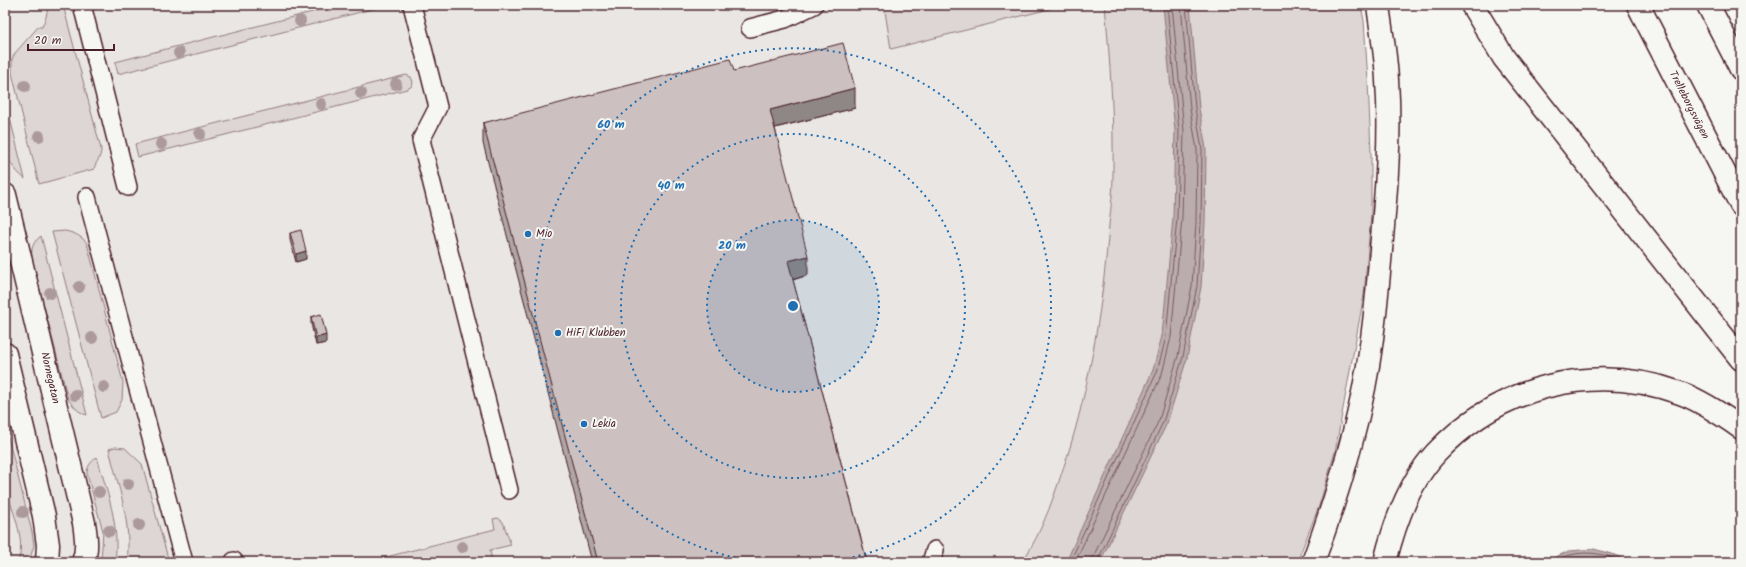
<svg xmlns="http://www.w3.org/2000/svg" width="1746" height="567" viewBox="0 0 1746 567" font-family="Kalam,sans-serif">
	<rect width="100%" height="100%" fill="#f6f6f2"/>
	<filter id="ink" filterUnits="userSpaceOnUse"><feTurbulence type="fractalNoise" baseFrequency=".025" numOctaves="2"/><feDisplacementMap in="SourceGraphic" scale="8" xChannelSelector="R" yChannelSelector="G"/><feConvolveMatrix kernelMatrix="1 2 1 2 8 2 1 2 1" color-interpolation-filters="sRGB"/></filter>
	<g filter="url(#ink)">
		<path fill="#e9e6e3" d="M5 5H1332L1270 562H5Z"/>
		<g fill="#ddd6d5" stroke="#947a80">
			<path d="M54 5H63L101 149C101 159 96 161 94 169L39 184 12 73V59L15 53 38 27H42L46 17 48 7Z"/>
			<path d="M340 5H388L118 74 115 62Z"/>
			<path d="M884 5H1065L891 49Z"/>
			<path d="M1105 5H1361L1364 21 1368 81 1371 151V214L1364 295 1335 452 1319 506 1297 562H1022C1044 530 1056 490 1068 454 1091 380 1103 302 1109 225 1111 208 1113 191 1113 174 1114 118 1110 61 1105 5Z"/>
			<path d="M406 75 411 77 413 82 412 86 407 89 138 157 135 144Z"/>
			<path d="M8 110 25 179C0 158 5 142 5 111Z"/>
			<path d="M65 231C74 233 80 235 87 243L123 382 122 400 116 412 101 418 52 232Z"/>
			<path d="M41 236 87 415C78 413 73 405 68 399L32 259C31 249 32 243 41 236Z"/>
			<path d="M5 425 32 532 34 545 29 562H18C27 537 10 508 5 484 2 466 5 443 5 425Z"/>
			<path d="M115 447 125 448 142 464 169 562H127C132 523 118 486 109 449Z"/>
			<path d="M97 457C107 492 120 525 115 562H101L103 531 87 474C87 466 91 462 97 457Z"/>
			<path d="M498 518 503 522 511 545 490 550 492 562H367L495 529 493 519Z"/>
		</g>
		<g fill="#bbadae" stroke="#8e747a">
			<path d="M1163 5H1190L1199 108 1206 149 1205 223 1201 287 1187 358 1167 423 1100 562H1066L1153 370 1162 336 1173 218 1175 131Z"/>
			<path d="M1594 549 1618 556 1627 562H1544L1569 551Z"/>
		</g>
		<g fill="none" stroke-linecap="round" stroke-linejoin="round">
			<g stroke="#77585f" stroke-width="1">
				<path d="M1070 562 1157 372 1166 337 1177 218 1179 131 1167 5"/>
				<path d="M1075 562 1162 374 1171 337 1182 218 1184 131 1172 5"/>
				<path d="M1092 562 1093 557 1159 420 1178 356 1192 286 1196 223 1197 150 1190 109 1181 5"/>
				<path d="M1097 562 1163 422 1183 357 1197 286 1201 223 1202 149 1195 108 1186 5"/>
				<path d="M1552 562C1558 560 1564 556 1570 555 1585 551 1607 553 1620 562"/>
				<path d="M1565 562C1579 556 1593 558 1607 562"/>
			</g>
			<g stroke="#4a1f2b" stroke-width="20">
				<g id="lane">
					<path d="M82 5 128 187"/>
					<path d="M412 5 438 107 421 140 509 490"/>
					<path d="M750 28 785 19 814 5"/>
					<path d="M87 197 184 562"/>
					<path d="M234 561V562"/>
					<path d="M931 562 935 550"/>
				</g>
			</g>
			<g stroke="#4a1f2b" stroke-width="25">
				<g id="street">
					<path d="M5 195 84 523C86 536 88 550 83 562"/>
					<path d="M5 354 44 516 48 545 47 562"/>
				</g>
			</g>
			<g stroke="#4a1f2b" stroke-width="25">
				<g id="highway">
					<path d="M1472 5 1504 58 1741 359"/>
					<path d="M1638 5 1741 205"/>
					<path d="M1708 5 1741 69"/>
					<path d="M1313 562C1334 505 1352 448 1364 388 1373 342 1377 296 1381 250 1386 193 1391 137 1387 80 1386 55 1381 30 1378 5"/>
					<path d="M1385 562C1394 525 1409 482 1436 453 1500 385 1593 362 1680 393 1700 400 1724 416 1741 428"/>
				</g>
			</g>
			<use href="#lane" stroke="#f6f6f2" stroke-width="17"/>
			<use href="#street" stroke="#f6f6f2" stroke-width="22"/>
			<use href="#highway" stroke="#f6f6f2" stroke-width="22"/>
		</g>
		<g fill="#ac999c">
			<circle cx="300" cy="21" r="6"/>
			<circle cx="179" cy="53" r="6"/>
			<circle cx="396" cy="84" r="6"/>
			<circle cx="25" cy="86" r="6"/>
			<circle cx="361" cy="93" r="6"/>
			<circle cx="321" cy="104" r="6"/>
			<circle cx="200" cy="134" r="6"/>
			<circle cx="39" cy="136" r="6"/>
			<circle cx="161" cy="144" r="6"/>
			<circle cx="79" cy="287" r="6"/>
			<circle cx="50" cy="293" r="6"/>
			<circle cx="92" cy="338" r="6"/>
			<circle cx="104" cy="387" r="6"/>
			<circle cx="75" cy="395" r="6"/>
			<circle cx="128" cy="484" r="6"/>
			<circle cx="99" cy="492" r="6"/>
			<circle cx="23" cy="512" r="6"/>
			<circle cx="139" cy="525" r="6"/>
			<circle cx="109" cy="531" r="6"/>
			<circle cx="462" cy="547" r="6"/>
		</g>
		<g fill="#afa6a5" stroke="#4a1f2b">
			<path d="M734 71 855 108 775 128 808 275 793 280 867 562H592L483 143V123Z"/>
			<path d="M290 233 306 259 296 262 290 240Z"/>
			<path d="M311 317 326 343 316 345 311 324Z"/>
		</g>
		<g fill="#8f8786" stroke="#4a1f2b">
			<path d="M855 88V108L770 129V110Z"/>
			<path d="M306 251V259L296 262V254Z"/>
			<path d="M808 256V275L788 281V261Z"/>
			<path d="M326 335V343L316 345V338Z"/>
		</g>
		<g fill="#ccc1c0" stroke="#4a1f2b">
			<path d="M843 43 855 88 770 110 808 256 788 261 867 562H598L483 123 730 59 734 71Z"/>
			<path d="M301 230 306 251 296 254 290 233Z"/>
			<path d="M321 314 326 335 316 338 311 317Z"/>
		</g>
	</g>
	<circle cx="793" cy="306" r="86" fill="#1f6fb2" fill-opacity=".12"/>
	<g fill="none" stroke="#1f6fb2" stroke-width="2" stroke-dasharray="2 4">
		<circle cx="793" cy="306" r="86"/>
		<circle cx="793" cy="306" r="172"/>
		<path d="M759 562A258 258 0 1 1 827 562"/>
	</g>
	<g fill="#1f6fb2" stroke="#f6f6f2" stroke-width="1.5">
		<circle cx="528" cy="234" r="4"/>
		<circle cx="558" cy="333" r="4"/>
		<circle cx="584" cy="424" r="4"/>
	</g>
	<g text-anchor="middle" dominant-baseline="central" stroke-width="4" stroke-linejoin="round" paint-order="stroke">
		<g font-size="11" fill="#4a1f2b" stroke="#f6f6f2">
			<text transform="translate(1689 105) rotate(63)">Trelleborgsvägen</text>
			<text transform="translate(50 378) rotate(77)">Nornegatan</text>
		</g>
		<g font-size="11" fill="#4a1f2b" stroke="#f6f6f2" text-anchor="start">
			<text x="536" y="234">Mio</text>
			<text x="566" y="333">HiFi Klubben</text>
			<text x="592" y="424">Lekia</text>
		</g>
	</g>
	<circle cx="793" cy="306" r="6" fill="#1f6fb2" stroke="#f6f6f2" stroke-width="2"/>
	<g font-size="12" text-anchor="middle" font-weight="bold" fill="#1f6fb2" stroke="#f6f6f2" stroke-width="4" stroke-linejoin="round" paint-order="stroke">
		<text x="611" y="128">60 m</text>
		<text x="671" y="189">40 m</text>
		<text x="732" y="249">20 m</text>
	</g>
	<rect width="1746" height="567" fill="none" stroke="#f6f6f2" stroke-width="20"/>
	<rect x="10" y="10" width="1726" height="547" fill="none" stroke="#4a1f2b" stroke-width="1.5" filter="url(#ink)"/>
	<path d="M28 44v6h86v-6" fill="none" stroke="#4a1f2b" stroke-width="2"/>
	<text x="34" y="44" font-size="12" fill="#4a1f2b" stroke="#f6f6f2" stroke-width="3" paint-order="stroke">20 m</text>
</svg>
